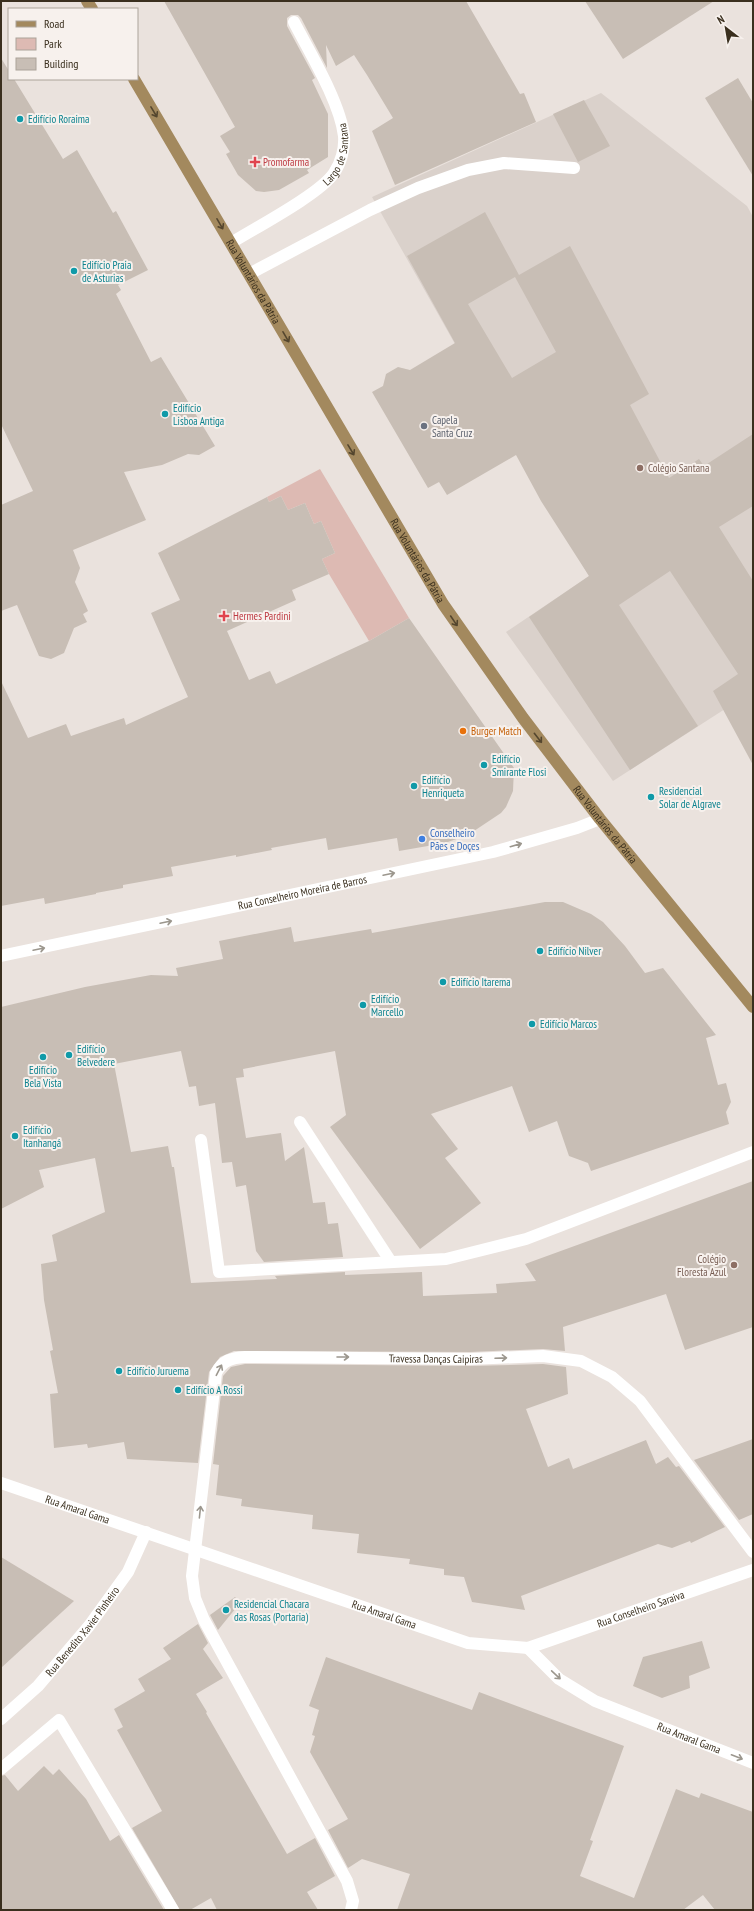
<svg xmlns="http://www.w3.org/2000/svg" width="754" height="1911" viewBox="0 0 754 1911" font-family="'PT Sans Narrow',sans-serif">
	<rect width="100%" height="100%" fill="#eae2dd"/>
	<path fill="#dad1cb" d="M601 93 747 206 753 217V691L613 781 506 632 589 576 464 360 372 197Z"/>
	<path fill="#ddbab3" d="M320 469 409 618 369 641 329 574 322 559 335 553 321 521 314 524 305 503 288 510 281 496 269 502 267 497Z"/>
	<g fill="#c8beb5" fill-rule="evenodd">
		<path d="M164 1H466L520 94 524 93 536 122 395 185 372 131 393 118 367 75 354 55 336 66 326 45 327 68 301 18 298 15H291L287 18V26L315 78 312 80 328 114V157L307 170 309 173 279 190 264 192 256 191 238 175 226 154 230 152 220 136 235 127Z"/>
		<path d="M585 1H714L623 59Z"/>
		<path d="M1 58 9 71V79H14L63 159 77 150 113 213 116 211 148 270 118 285 121 290 116 294 151 362 161 357 215 446 199 455 188 454 162 465 124 472 146 520 73 550 80 568 75 582 88 611 83 614 87 622 74 628 64 653 51 659 39 656 17 605 1 611V505L33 491 1 424Z"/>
		<path d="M738 78 753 103V176L705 98Z"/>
		<path d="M584 100 610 146 578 162 553 114Z"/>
		<path d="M485 212 519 275 570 246 649 394 630 405 669 478 699 459 704 466 753 434V506L719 527 753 581V765L713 691 738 674 670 571 619 605 698 726 630 770 529 617 589 576 541 501 516 455 447 495 439 482 428 488 372 392 383 386 386 374 398 367 410 370 455 343 407 256ZM515 277 556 352 512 378 468 304Z"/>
		<path d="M281 496 288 510 305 503 314 524 321 521 335 553 322 559 329 574 292 590 296 600 227 631 249 680 270 671 276 684 369 641 409 618 514 768 513 791 506 807 501 813 468 835 445 843 399 851 397 838 328 850 326 838 271 848 272 850 236 857V855L171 867 173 876 123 885V888L96 893V894L45 904 44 898 1 906V681L28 738 66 724 71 736 124 718 126 725 188 697 151 613 180 600 158 553 267 497 269 502Z"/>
		<path d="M545 902H563L591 914 603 922 625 946 645 973 663 968 716 1035 706 1038 718 1085 726 1083 731 1102 726 1112 729 1124 591 1171 588 1163 569 1156 557 1121 529 1132 512 1086 431 1114 458 1149 445 1158 481 1203 420 1249 330 1127 346 1115 335 1051 243 1069 244 1077 236 1078 246 1138 281 1133 285 1161 304 1147 313 1203 325 1202 328 1224 338 1223 343 1257 264 1262 256 1251 246 1185 236 1187 232 1162 222 1163 215 1103 199 1106 196 1086 189 1087 181 1051 114 1064 131 1152 168 1146 172 1167H174L191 1283 277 1279 275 1276 345 1272V1275L422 1272 423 1296 497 1293 496 1284 536 1281 525 1264 753 1181V1327L685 1350 666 1294 563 1327 565 1351 543 1349 470 1352 234 1351 220 1357 209 1372 198 1463 127 1459 124 1442 88 1448 87 1444 54 1448 50 1394 58 1393 50 1351 53 1350 44 1300 41 1264 57 1261 52 1235 105 1212 95 1158 39 1170 44 1187 1 1209V1007L85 987 151 975 178 976 176 968 223 959 219 941 291 927 294 942 371 929 372 933Z"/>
		<path d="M245 1364 470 1366 543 1364 566 1367 568 1394 526 1409 548 1467 569 1458 573 1469 646 1440 656 1464 668 1457 676 1467 679 1466 725 1527 691 1543 690 1541 672 1548 658 1544 521 1596 525 1610 472 1602 464 1577 444 1575V1569L409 1564 410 1559 357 1553 359 1534 312 1529 313 1515 241 1506 242 1499 216 1495 219 1465 213 1464 223 1376 231 1367Z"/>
		<path d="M753 1439V1514L739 1520 694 1460Z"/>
		<path d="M1 1557 74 1601 1 1668Z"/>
		<path d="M235 1597 240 1603 218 1630 210 1615Z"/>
		<path d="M198 1624 208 1643 203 1649 223 1678 196 1694 207 1712 206 1713 287 1854 315 1838 335 1876 307 1892 318 1910H217L211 1898 190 1910H180L132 1828 162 1811 117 1730 123 1727 114 1709 145 1691 138 1679 171 1659 163 1648Z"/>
		<path d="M702 1641 710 1668 689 1676 690 1688 662 1698 633 1686 643 1657Z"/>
		<path d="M326 1657 472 1710 479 1692 624 1746 590 1840 593 1841 580 1876 634 1898 676 1789 699 1798 701 1793 753 1812V1910H715L703 1895 683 1910H397L410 1874 362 1859 348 1868 328 1830 348 1819 310 1752 315 1736 312 1735 319 1710 309 1706Z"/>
		<path d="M44 1766 53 1775 59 1769 86 1799 110 1841 119 1835 164 1910H1V1776L5 1775 18 1791Z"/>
	</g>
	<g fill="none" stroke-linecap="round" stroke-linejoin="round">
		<path stroke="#fff" stroke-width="12" d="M249 274 370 210 418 188 468 170 504 163 574 168"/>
		<g stroke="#fff" stroke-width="12">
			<path id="s1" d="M231 243C255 228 320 194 334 173 341 163 345 148 344 136 340 102 310 53 294 22"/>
			<path id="s2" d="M1 956 493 852 577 828 600 819"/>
			<path d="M300 1122 391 1262"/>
			<path d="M201 1140 219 1272 446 1259 526 1239 753 1152"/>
			<path id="s3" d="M528 1648 559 1679 595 1701 753 1763"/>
			<path id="s4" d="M1 1719 38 1686 89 1626 128 1572 146 1532"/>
			<path d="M1 1769 59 1720 173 1910"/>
			<path id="s5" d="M351 1910 353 1901 347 1881 204 1620 195 1598 192 1576 216 1373C223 1360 231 1358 245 1357L470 1359 543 1356 581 1361 612 1377 640 1401 753 1552"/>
		</g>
		<path stroke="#fff" stroke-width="12" id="s6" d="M1 1483 468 1643 528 1648 753 1570"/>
		<g stroke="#a3895e" stroke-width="12">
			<path d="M87 1 92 9"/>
			<path id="s7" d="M134 79 443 604 523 718 600 819 753 1007"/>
		</g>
	</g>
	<defs><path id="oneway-shaft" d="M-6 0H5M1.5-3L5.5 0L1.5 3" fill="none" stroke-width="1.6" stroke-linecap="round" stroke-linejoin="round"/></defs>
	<g stroke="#54462e">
		<use href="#oneway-shaft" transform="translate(154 112) rotate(59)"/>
		<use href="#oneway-shaft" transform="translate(220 224) rotate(60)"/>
		<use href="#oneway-shaft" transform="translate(286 337) rotate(60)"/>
		<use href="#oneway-shaft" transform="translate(351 450) rotate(59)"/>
		<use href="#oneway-shaft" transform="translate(454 621) rotate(56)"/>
		<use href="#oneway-shaft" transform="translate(538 738) rotate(52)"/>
	</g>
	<g stroke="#9c978e">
		<use href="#oneway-shaft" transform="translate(516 845) rotate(-16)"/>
		<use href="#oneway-shaft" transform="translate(389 874) rotate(-12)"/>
		<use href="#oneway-shaft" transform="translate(166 922) rotate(-12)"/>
		<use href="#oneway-shaft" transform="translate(39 949) rotate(-12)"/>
		<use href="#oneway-shaft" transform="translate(343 1357)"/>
		<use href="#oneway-shaft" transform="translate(501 1358) rotate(-2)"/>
		<use href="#oneway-shaft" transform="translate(219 1370) rotate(-63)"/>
		<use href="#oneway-shaft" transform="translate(200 1512) rotate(-84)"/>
		<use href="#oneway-shaft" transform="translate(556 1675) rotate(43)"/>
		<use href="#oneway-shaft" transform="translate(737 1757) rotate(21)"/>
	</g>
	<g fill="#0f9aa8" stroke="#f7f1ed" stroke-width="1.5">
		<circle cx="20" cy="119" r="4"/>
		<circle cx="74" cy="271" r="4"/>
		<circle cx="165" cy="414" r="4"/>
		<circle cx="484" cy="765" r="4"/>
		<circle cx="414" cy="786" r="4"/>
		<circle cx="651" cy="797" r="4"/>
		<circle cx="540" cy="951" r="4"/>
		<circle cx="443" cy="982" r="4"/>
		<circle cx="363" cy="1005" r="4"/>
		<circle cx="532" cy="1024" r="4"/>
		<circle cx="69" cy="1055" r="4"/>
		<circle cx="43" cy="1057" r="4"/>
		<circle cx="15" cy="1136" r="4"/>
		<circle cx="119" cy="1371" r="4"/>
		<circle cx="178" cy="1390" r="4"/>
		<circle cx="226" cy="1610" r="4"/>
	</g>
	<g fill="#e0444e" stroke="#f7f1ed" stroke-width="1.5">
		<path d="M253 156h4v4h4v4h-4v4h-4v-4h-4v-4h4z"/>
		<path d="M222 610h4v4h4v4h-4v4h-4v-4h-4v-4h4z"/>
	</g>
	<circle fill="#6b7280" stroke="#f7f1ed" stroke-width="1.5" cx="424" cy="426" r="4"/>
	<g fill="#8d6e63" stroke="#f7f1ed" stroke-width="1.5">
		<circle cx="640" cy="468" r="4"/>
		<circle cx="734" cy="1265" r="4"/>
	</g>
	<circle fill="#e8710a" stroke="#f7f1ed" stroke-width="1.5" cx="463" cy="731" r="4"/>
	<circle fill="#3f7fe0" stroke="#f7f1ed" stroke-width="1.5" cx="422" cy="839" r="4"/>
	<g text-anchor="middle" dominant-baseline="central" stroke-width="4" stroke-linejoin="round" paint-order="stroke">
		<g font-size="11" fill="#0d838f" stroke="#f7f1ed" text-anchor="start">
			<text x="28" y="119">Edifício Roraima</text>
			<text x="82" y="265">Edifício Praia<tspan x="82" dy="13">de Asturias</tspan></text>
			<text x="173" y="408">Edifício<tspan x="173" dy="13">Lisboa Antiga</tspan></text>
			<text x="492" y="759">Edifício<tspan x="492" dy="13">Smirante Flosi</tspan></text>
			<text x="422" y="780">Edifício<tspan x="422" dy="13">Henriqueta</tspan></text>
			<text x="659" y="791">Residencial<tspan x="659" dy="13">Solar de Algrave</tspan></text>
			<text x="548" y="951">Edifício Nilver</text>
			<text x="451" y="982">Edifício Itarema</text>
			<text x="371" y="999">Edifício<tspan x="371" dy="13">Marcello</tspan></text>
			<text x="540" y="1024">Edifício Marcos</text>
			<text x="77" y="1049">Edifício<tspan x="77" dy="13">Belvedere</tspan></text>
			<text x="43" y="1070" text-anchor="middle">Edifício<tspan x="43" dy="13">Bela Vista</tspan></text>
			<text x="23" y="1130">Edifício<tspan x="23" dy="13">Itanhangá</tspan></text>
			<text x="127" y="1371">Edifício Juruema</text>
			<text x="186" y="1390">Edifício A Rossi</text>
			<text x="234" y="1604">Residencial Chacara<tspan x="234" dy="13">das Rosas (Portaria)</tspan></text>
		</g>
		<g font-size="11" fill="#3a2f1e" stroke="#f7f1ed">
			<text stroke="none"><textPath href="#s1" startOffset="144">Largo de Santana</textPath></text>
			<text stroke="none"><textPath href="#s7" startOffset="235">Rua Voluntários da Pátria</textPath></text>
			<text stroke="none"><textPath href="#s7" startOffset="559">Rua Voluntários da Pátria</textPath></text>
			<text stroke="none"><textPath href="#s7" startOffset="883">Rua Voluntários da Pátria</textPath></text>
			<text stroke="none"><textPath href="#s2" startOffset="308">Rua Conselheiro Moreira de Barros</textPath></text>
			<text stroke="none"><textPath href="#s5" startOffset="804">Travessa Danças Caipiras</textPath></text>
			<text stroke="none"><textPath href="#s6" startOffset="81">Rua Amaral Gama</textPath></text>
			<text stroke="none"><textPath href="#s6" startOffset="673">Rua Conselheiro Saraiva</textPath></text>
			<text stroke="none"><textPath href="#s6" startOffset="405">Rua Amaral Gama</textPath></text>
			<text stroke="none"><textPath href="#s4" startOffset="120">Rua Benedito Xavier Pinheiro</textPath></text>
			<text stroke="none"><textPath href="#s3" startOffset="187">Rua Amaral Gama</textPath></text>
		</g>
		<g font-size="11" fill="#be3a42" stroke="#f7f1ed" text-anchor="start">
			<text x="263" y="162">Promofarma</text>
			<text x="233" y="616">Hermes Pardini</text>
		</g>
		<g font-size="11" fill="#5b616d" stroke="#f7f1ed" text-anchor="start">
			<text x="432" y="420">Capela<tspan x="432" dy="13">Santa Cruz</tspan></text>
		</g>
		<g font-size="11" fill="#785e54" stroke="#f7f1ed" text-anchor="start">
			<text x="648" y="468">Colégio Santana</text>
			<text x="726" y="1259" text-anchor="end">Colégio<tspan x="726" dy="13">Floresta Azul</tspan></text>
		</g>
		<g font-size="11" fill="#c56008" stroke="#f7f1ed" text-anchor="start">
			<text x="471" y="731">Burger Match</text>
		</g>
		<g font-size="11" fill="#366cbe" stroke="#f7f1ed" text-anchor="start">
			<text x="430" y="833">Conselheiro<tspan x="430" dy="13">Pães e Doçes</tspan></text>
		</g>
	</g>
	<rect width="754" height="1911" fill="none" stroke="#3a2f1e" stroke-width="4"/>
	<rect x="8" y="8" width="130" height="72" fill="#f7f1ed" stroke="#aba39a"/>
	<rect x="16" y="21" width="20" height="6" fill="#a3895e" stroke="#aba39a"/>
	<text x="44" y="28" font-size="12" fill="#3a2f1e">Road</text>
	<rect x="16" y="38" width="20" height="12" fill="#ddbab3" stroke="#aba39a"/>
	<text x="44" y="48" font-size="12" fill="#3a2f1e">Park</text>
	<rect x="16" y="58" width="20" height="12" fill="#c8beb5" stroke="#aba39a"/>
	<text x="44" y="68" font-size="12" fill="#3a2f1e">Building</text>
	<g transform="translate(726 28) rotate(329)" stroke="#f7f1ed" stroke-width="3" paint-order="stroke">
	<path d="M0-3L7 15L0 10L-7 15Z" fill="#3a2f1e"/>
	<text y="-6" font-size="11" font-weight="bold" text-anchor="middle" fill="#3a2f1e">N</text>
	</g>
</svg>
